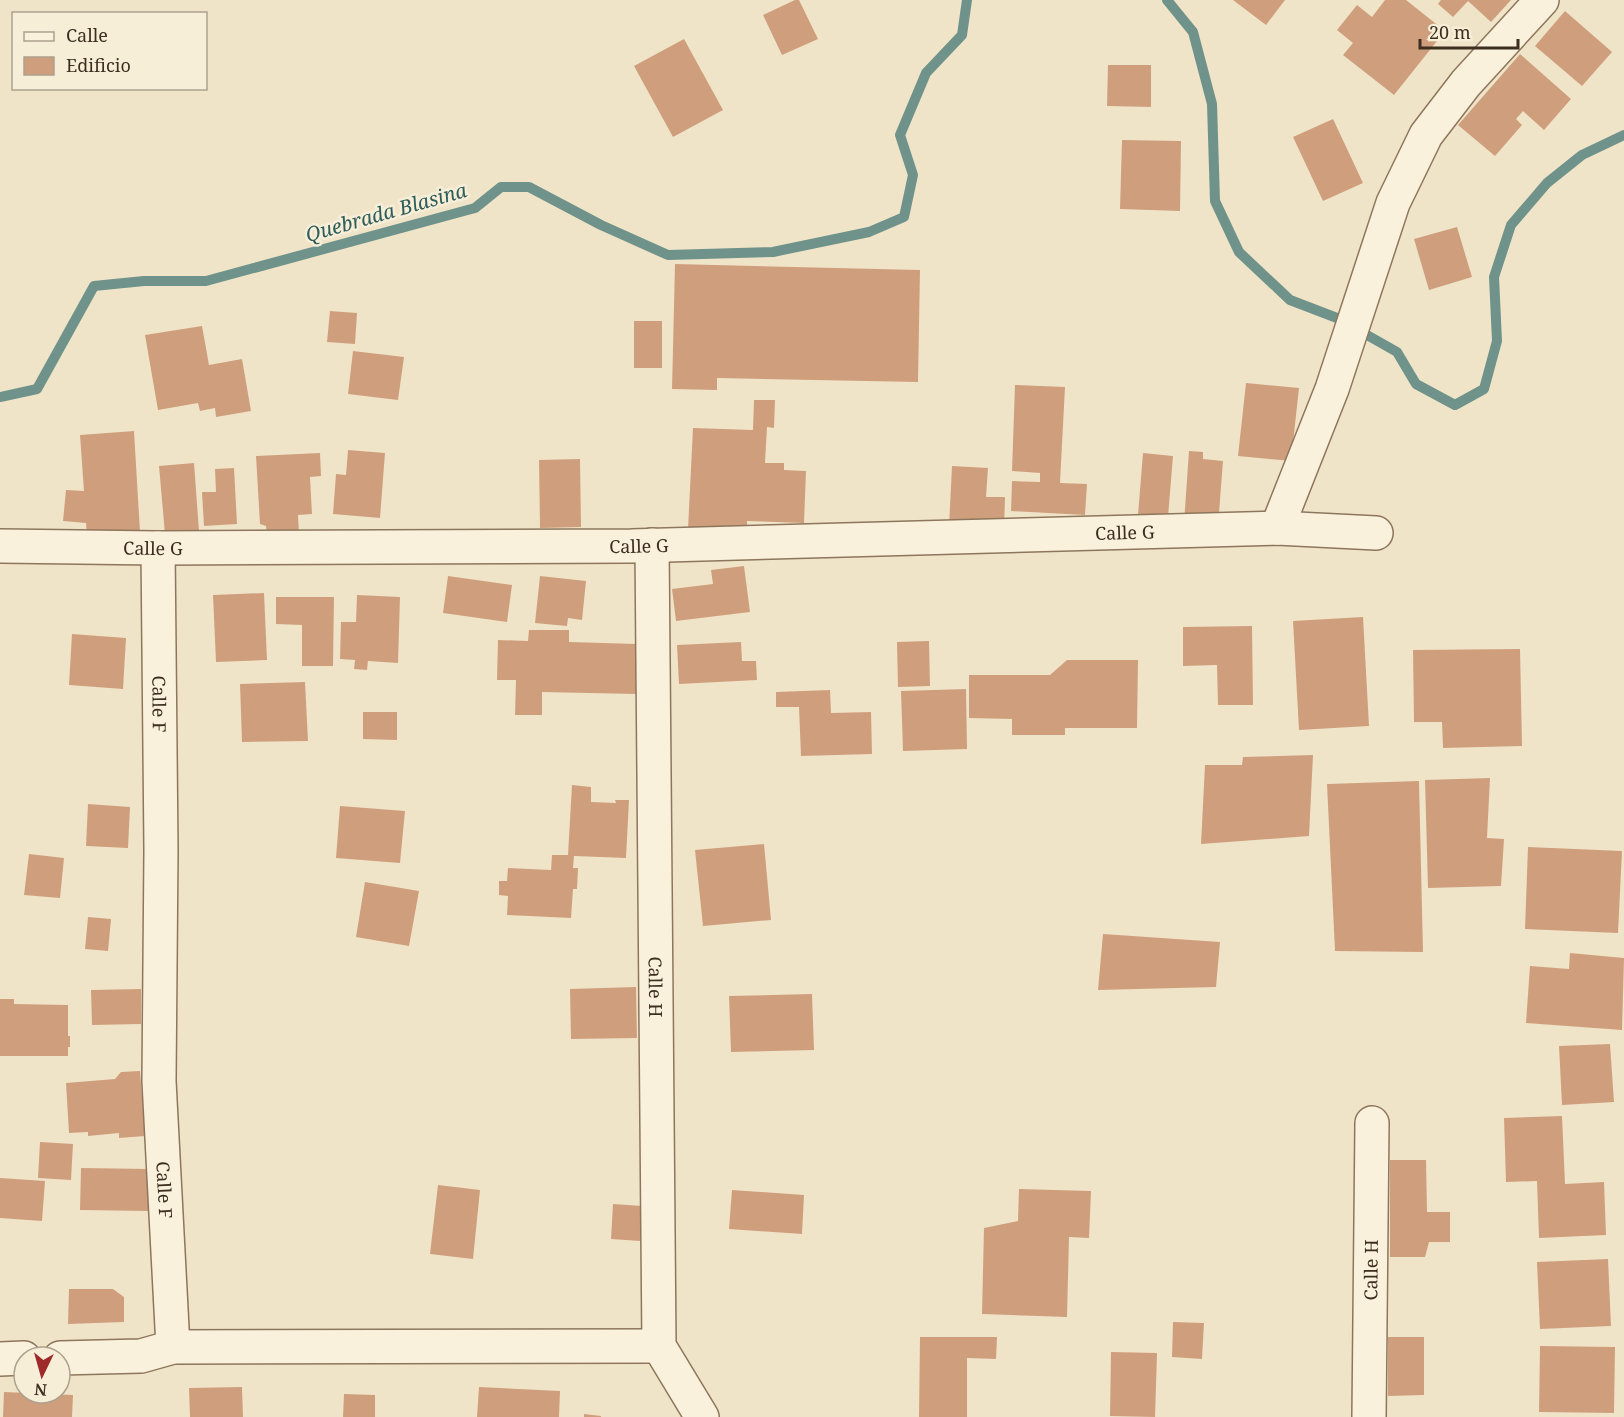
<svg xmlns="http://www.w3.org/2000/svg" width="1624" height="1417" viewBox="0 0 1624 1417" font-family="'Noto Serif',serif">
	<rect width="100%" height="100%" fill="#f0e4c8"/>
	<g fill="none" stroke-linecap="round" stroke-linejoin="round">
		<g stroke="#6f938a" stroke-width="10">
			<path d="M1167 0 1193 32 1212 104 1215 201 1239 252 1290 300 1337 318 1397 352 1416 384 1455 405 1484 389 1497 341 1494 277 1511 225 1547 183 1582 155 1624 135"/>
			<path d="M0 397 37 389 94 286 144 281H206L475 208 501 187H529L601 225 668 255 773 252 869 232 904 217 913 175 900 135 926 73 962 35 967 0"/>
		</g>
	</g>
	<g fill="#cf9f7d">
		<path d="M795 0H799L818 39 782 55 763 15Z"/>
		<path d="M1233 0H1285L1266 25Z"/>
		<path d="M1385 0H1406L1445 31 1394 95 1343 55 1353 43 1337 30 1357 5 1372 17Z"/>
		<path d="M1441 0H1511L1491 22 1468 1 1453 17 1438 4Z"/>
		<path d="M1565 11 1612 52 1582 86 1535 46Z"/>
		<path d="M684 39 723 110 673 137 634 66Z"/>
		<path d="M1520 54 1571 99 1544 130 1523 111 1516 119 1522 125 1495 156 1458 125Z"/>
		<path d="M1108 65H1151V107L1107 106Z"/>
		<path d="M1333 119 1363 183 1323 201 1293 137Z"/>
		<path d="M1122 140 1181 141 1180 211 1120 209Z"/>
		<path d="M1457 227 1472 277 1429 290 1414 239Z"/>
		<path d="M675 264 920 270 918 382 717 378V390L672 389Z"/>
		<path d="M330 311 357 313 355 344 327 342Z"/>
		<rect x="634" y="321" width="28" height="47"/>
		<path d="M202 326 209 365 242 359 251 411 216 417 215 408 200 411 198 403 158 410 145 335Z"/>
		<path d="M353 351 404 357 398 400 348 394Z"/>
		<path d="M1246 383 1299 388 1291 461 1238 456Z"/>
		<path d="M1015 385 1065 387 1060 483 1087 484 1085 515 1011 511 1012 481 1040 482V473L1012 471Z"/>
		<path d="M754 400H775L774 428 767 427 765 463H784V470L806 471 804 523 747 521V530L688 529 693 428 753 430Z"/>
		<path d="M134 431 140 532 87 536 86 523 63 521 66 490 84 491 80 435Z"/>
		<path d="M348 450 385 453 380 518 333 514 336 474 346 475Z"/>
		<path d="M1189 451 1203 452V459L1223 461 1218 526 1184 523Z"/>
		<path d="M320 453 321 476 310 477 312 514 298 515 299 534 267 536 266 526 260 524 256 456Z"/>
		<path d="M1143 453 1173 456 1168 517 1138 515Z"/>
		<path d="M580 459 581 527 540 528 539 460Z"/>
		<path d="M194 463 199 531 165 534 159 466Z"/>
		<path d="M952 466 988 468 986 497H1005L1004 529 949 527Z"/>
		<path d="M234 468 237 524 204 526 202 492H216L215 469Z"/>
		<path d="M744 566 750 612 676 621 672 589 713 584 711 570Z"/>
		<path d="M448 576 512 585 507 622 443 613Z"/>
		<path d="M540 576 586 581 582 620 568 618 567 626 535 623Z"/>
		<path d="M264 593 267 660 216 662 213 595Z"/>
		<path d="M357 595 400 597 398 663 368 661 367 670 354 669 355 660 340 659 341 622H356Z"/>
		<path d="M276 597H334L333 666H302V625L276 624Z"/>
		<path d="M1363 617 1369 726 1299 730 1293 621Z"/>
		<path d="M1252 626 1253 705H1218L1217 665 1183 666V627Z"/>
		<path d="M529 630H569V642L637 644 636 694 542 692V715H515L516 680H497L498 640 528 641Z"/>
		<path d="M72 634 126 638 123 689 69 685Z"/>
		<path d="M929 641 930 686 898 687 897 642Z"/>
		<path d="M741 642 742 661H756L757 680 679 684 677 645Z"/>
		<path d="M1520 649 1522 746 1443 748 1442 722H1414L1413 650Z"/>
		<path d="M1067 660H1138L1137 728H1065V735H1012V719L969 718V675H1050Z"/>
		<path d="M305 682 308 741 242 742 240 684Z"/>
		<path d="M966 689 967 749 903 751 901 691Z"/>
		<path d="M830 690 831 713 871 712 872 754 801 756 799 707H776V692Z"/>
		<path d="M363 712H397V740L363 739Z"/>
		<path d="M1313 755 1309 836 1201 844 1205 765H1242L1243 757Z"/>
		<path d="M1490 778 1487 838 1504 839 1501 886 1428 888 1425 780Z"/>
		<path d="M1419 781 1423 952 1335 951 1327 784Z"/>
		<path d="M572 785 591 787V802L616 803 615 800H629L626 858 574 856 573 868H578L577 889H573L571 918 507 915 508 896 499 895V881H507L508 868 551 870 552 855H568Z"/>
		<path d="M88 804 130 807 128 848 86 846Z"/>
		<path d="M340 806 405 811 400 863 336 858Z"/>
		<path d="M764 844 771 920 703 926 695 850Z"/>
		<path d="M1528 847 1622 851 1618 933 1525 929Z"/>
		<path d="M29 854 64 858 60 898 24 895Z"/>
		<path d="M365 882 419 891 409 946 356 937Z"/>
		<path d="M88 917 111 919 108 951 85 949Z"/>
		<path d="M1103 934 1220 942 1216 987 1098 990Z"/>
		<path d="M1570 953 1624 958 1622 1030 1526 1023 1530 966 1569 969Z"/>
		<path d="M636 987 637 1038 571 1039 570 989Z"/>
		<path d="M141 989V1024L92 1025 91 990Z"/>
		<path d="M812 994 814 1050 731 1052 729 996Z"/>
		<path d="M0 999H14V1004L68 1005V1036H70V1047H68V1056H0Z"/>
		<path d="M1610 1044 1614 1102 1562 1105 1559 1046Z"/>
		<path d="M140 1071 145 1136 119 1138V1133L88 1136V1132L69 1133 66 1083 115 1079 121 1072Z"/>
		<path d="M1562 1116 1565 1184 1604 1182 1606 1235 1539 1238 1537 1181 1506 1182 1504 1118Z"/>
		<path d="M40 1142 73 1144 71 1180 38 1178Z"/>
		<path d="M1390 1160H1426L1427 1212H1450V1242H1429L1425 1257H1390Z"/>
		<path d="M81 1168 149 1169 148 1211 80 1210Z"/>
		<path d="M0 1178 45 1181 42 1221 0 1218Z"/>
		<path d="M438 1185 480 1190 473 1259 430 1254Z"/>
		<path d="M1019 1189 1091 1191 1089 1238 1069 1237 1067 1317 982 1314 984 1228 1018 1221Z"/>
		<path d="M732 1190 804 1195 802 1234 729 1229Z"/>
		<path d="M613 1204 642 1206 640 1241 611 1239Z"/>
		<path d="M1608 1259 1611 1326 1540 1329 1537 1262Z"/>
		<path d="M69 1289H113L124 1297V1322L68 1324Z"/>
		<path d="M1173 1322 1204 1323 1202 1359 1172 1357Z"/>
		<path d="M920 1337H997L996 1359 967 1358V1417H919Z"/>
		<path d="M1388 1337H1424V1395L1388 1396Z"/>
		<path d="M1540 1346 1615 1347 1614 1413 1539 1412Z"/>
		<path d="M1111 1352 1157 1353 1155 1417 1110 1416Z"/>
		<path d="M242 1387 243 1417H190L189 1388Z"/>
		<path d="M479 1387 560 1391 559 1417H477Z"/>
		<path d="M4 1392 73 1395 72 1417H3Z"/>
		<path d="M344 1394 375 1395V1417H343Z"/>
		<path d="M584 1414 601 1416V1417H584Z"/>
	</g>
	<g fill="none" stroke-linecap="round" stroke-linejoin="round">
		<g stroke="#8d765c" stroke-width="36">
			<g id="minor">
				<path d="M1277 528 1332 389 1393 203 1426 135 1466 83 1542 0"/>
				<path id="s1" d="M652 545 659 1346 702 1417"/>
				<path id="s2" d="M0 546 158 548 631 546 1277 528 1376 533"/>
				<path id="s3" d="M158 548 161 850 159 1081 173 1347"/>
				<path d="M60 1358 141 1356 173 1347 659 1346"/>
				<path d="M0 1359 24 1358"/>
				<path id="s4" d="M1369 1417 1372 1123"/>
			</g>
		</g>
		<use href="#minor" stroke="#faf1dc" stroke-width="33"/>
	</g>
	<g text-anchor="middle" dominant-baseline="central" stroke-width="5" stroke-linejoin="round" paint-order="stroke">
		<g font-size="18" fill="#3d2e20" stroke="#f7eed8">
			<text stroke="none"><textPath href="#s2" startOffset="1125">Calle G</textPath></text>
			<text stroke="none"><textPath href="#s2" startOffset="639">Calle G</textPath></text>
			<text stroke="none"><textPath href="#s2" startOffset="153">Calle G</textPath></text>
			<text stroke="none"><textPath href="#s3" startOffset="156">Calle F</textPath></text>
			<text stroke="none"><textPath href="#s1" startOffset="442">Calle H</textPath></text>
			<text stroke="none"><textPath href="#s3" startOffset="642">Calle F</textPath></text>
			<text stroke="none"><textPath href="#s4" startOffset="147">Calle H</textPath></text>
		</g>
		<g font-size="20" font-style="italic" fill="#2f5d5a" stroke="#f7eed8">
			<text transform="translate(386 212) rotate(-16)">Quebrada Blasina</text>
		</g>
	</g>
	<rect x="12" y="12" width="195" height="78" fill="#f7eed8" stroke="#ada18e" stroke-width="1.5"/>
	<rect x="24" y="32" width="30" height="9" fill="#faf1dc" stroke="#ada18e" stroke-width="1.5"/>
	<text x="66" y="42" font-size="18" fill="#3d2e20">Calle</text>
	<rect x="24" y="57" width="30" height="18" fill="#cf9f7d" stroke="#ada18e" stroke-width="1.5"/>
	<text x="66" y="72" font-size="18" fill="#3d2e20">Edificio</text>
	<g transform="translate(42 1375) rotate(185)"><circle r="28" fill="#f7eed8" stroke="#ada18e" stroke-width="1.5"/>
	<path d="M0-4.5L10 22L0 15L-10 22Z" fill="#9e2a2b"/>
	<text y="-9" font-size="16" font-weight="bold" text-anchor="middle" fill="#3d2e20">N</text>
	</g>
	<path d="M1420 39v9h98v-9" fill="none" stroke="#3d2e20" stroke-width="3"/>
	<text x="1429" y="39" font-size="18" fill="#3d2e20" stroke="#f7eed8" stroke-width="4.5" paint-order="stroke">20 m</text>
</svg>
